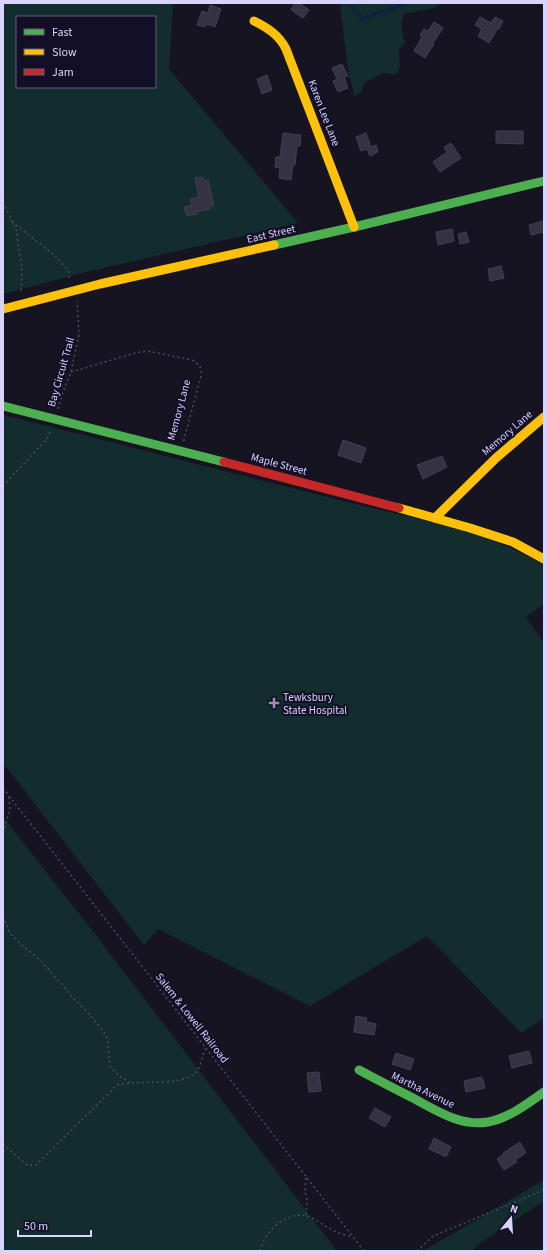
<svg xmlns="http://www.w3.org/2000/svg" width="547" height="1254" viewBox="0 0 547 1254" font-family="'Source Sans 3',sans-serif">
	<rect width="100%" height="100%" fill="#161421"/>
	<g fill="#132c2d" fill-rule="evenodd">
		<path d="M3 3H173L169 69 298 223 82 273 3 294ZM17 17H155V87H17Z"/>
		<path d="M340 3H442L434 8 404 14C400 24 402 32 405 42L399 50 400 67 397 74C391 75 390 73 385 73 380 73 370 81 364 83L361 93 354 96C353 86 349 78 348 68 345 47 342 25 340 3Z"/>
		<path d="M3 415C117 443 230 473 343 501 410 518 485 529 544 565V604L526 617 544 643V1018L521 1033 427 936 310 1006 158 929 144 945 3 763Z"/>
		<path d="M3 817 95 934 337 1251H3Z"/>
		<path d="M544 1180V1201L480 1243 472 1251H423Z"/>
	</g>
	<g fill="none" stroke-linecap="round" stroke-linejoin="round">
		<path stroke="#0d2144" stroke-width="3" d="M349 3 362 19 408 3"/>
	</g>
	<g fill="#343243" stroke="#433f54">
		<path d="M295 3H299L309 10 303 18 291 10Z"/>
		<path d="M210 5 221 9 215 27 207 24 205 27 197 25 202 11 208 13Z"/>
		<path d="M480 17 491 23 495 17 503 21 499 29 498 28 489 43 478 36 482 29 475 25Z"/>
		<path d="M434 22 443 28 433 43 434 44 425 58 414 51 422 37 420 35 424 29 428 31Z"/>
		<path d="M342 64 348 76 344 77 348 88 338 92 333 81 337 79 332 68Z"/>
		<path d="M267 75 272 90 262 94 257 79Z"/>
		<path d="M496 131H523V144L496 143Z"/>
		<path d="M283 133 301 135 300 146H297L295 165H293L291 180 279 178 280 168 275 167 276 157H280Z"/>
		<path d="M366 133 371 147 376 145 378 152 370 156 367 149 361 151 356 137Z"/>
		<path d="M451 143 461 158 440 172 433 162 447 152 444 147Z"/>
		<path d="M203 177 204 181 208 180 214 205 210 206V209L196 212 197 214 187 216 184 207 192 205 190 199 199 197 195 178Z"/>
		<path d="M544 221V232L531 235 529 225Z"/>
		<path d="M452 229 454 241 438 245 436 232Z"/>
		<path d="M466 232 469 242 460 244 458 234Z"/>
		<path d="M501 266 504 278 490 281 488 269Z"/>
		<path d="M343 440 366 448 361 463 338 455Z"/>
		<path d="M442 456 447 467 423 479 417 465Z"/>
		<path d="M356 1016 367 1018 366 1022 376 1024 374 1035 354 1032Z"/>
		<path d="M529 1051 532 1063 512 1068 509 1056Z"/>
		<path d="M396 1053 414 1059 410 1070 392 1064Z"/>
		<path d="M319 1072 321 1091 309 1092 307 1073Z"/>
		<path d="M482 1077 485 1088 466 1092 464 1081Z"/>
		<path d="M375 1108 391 1117 385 1127 369 1118Z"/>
		<path d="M434 1138 451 1147 446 1157 429 1149Z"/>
		<path d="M520 1142 526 1153 515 1160 517 1162 504 1170 497 1159 504 1154 503 1153Z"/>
	</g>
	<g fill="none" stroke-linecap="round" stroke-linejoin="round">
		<g stroke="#44505f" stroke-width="1.5" stroke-dasharray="2 3" stroke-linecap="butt">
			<path d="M3 202 16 229 22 269 21 293"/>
			<path d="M12 222 52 253 68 270 70 280"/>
			<path d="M71 372 135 353 148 351 192 360C199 364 202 367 201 376L183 443"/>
			<path d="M58 409 63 392 71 372 79 334 77 301"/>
			<path d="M3 486 47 439 51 430"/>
			<path d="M3 788 364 1251"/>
			<path d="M3 833 10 809 9 797"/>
			<path d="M3 916 10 933 22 945 42 962 75 1000 88 1013 104 1032 108 1041 110 1067 120 1077 130 1082"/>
			<path d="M3 1144 27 1165H36L117 1085C122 1084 127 1083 133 1083 147 1082 184 1084 194 1074 201 1068 202 1057 205 1049"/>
			<path d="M306 1178 305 1191 307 1200 306 1215"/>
			<path d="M260 1251C263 1239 269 1231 279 1223 292 1214 302 1212 316 1220 320 1222 323 1225 327 1227 335 1232 344 1235 353 1237"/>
			<path d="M417 1251 433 1236 544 1190"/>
		</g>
		<g stroke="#4caf50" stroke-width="9">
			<path d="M274 245 354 227 544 181"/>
			<path d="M3 406 224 462"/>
			<path d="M359 1070C376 1079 393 1088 411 1097 434 1109 460 1127 488 1122 509 1118 527 1104 544 1092"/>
		</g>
		<g stroke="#ffc107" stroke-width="9">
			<path d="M254 21C268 28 279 35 286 49L354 227"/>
			<path d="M3 309 100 284 274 245"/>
			<path d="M399 508 470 528 513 542 544 559"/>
			<path d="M435 518 496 458 544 417"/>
		</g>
		<path stroke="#c62828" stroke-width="9" d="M224 462 399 508"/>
	</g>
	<path fill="#9591b1" stroke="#130f26" stroke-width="1.5" d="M272 697h4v4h4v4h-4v4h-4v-4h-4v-4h4z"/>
	<g text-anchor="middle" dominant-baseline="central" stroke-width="4" stroke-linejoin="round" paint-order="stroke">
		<g font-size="11" fill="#d9d4ff" stroke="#130f26">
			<text transform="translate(324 113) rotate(69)">Karen Lee Lane</text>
			<text transform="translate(271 234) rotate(-13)">East Street</text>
			<text transform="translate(61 372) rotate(-74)">Bay Circuit Trail</text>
			<text transform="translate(179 410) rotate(-75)">Memory Lane</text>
			<text transform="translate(507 433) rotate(-41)">Memory Lane</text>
			<text transform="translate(279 464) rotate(15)">Maple Street</text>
			<text transform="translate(192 1018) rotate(52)">Salem &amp; Lowell Railroad</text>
			<text transform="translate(423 1090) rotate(26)">Martha Avenue</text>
		</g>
		<g font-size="11" fill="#d9d4ff" stroke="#130f26" text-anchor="start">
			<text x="283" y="697">Tewksbury<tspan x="283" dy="13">State Hospital</tspan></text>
		</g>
	</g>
	<rect width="547" height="1254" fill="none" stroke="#d9d4ff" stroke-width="8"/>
	<rect x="16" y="16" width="140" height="72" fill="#130f26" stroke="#625e7d"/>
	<rect x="24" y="29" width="20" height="6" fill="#4caf50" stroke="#625e7d"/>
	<text x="52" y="36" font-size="12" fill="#d9d4ff">Fast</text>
	<rect x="24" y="49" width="20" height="6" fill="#ffc107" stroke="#625e7d"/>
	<text x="52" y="56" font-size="12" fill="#d9d4ff">Slow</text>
	<rect x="24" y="69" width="20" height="6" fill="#c62828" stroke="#625e7d"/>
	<text x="52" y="76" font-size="12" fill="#d9d4ff">Jam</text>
	<g transform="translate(511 1218) rotate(18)" stroke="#130f26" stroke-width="3" paint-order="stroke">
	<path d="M0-3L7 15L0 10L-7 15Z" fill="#d9d4ff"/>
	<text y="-6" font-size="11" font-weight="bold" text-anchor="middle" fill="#d9d4ff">N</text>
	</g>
	<path d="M18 1230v6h73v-6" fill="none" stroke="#d9d4ff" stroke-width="2"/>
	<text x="24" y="1230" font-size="12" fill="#d9d4ff" stroke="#130f26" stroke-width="3" paint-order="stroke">50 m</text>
</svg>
